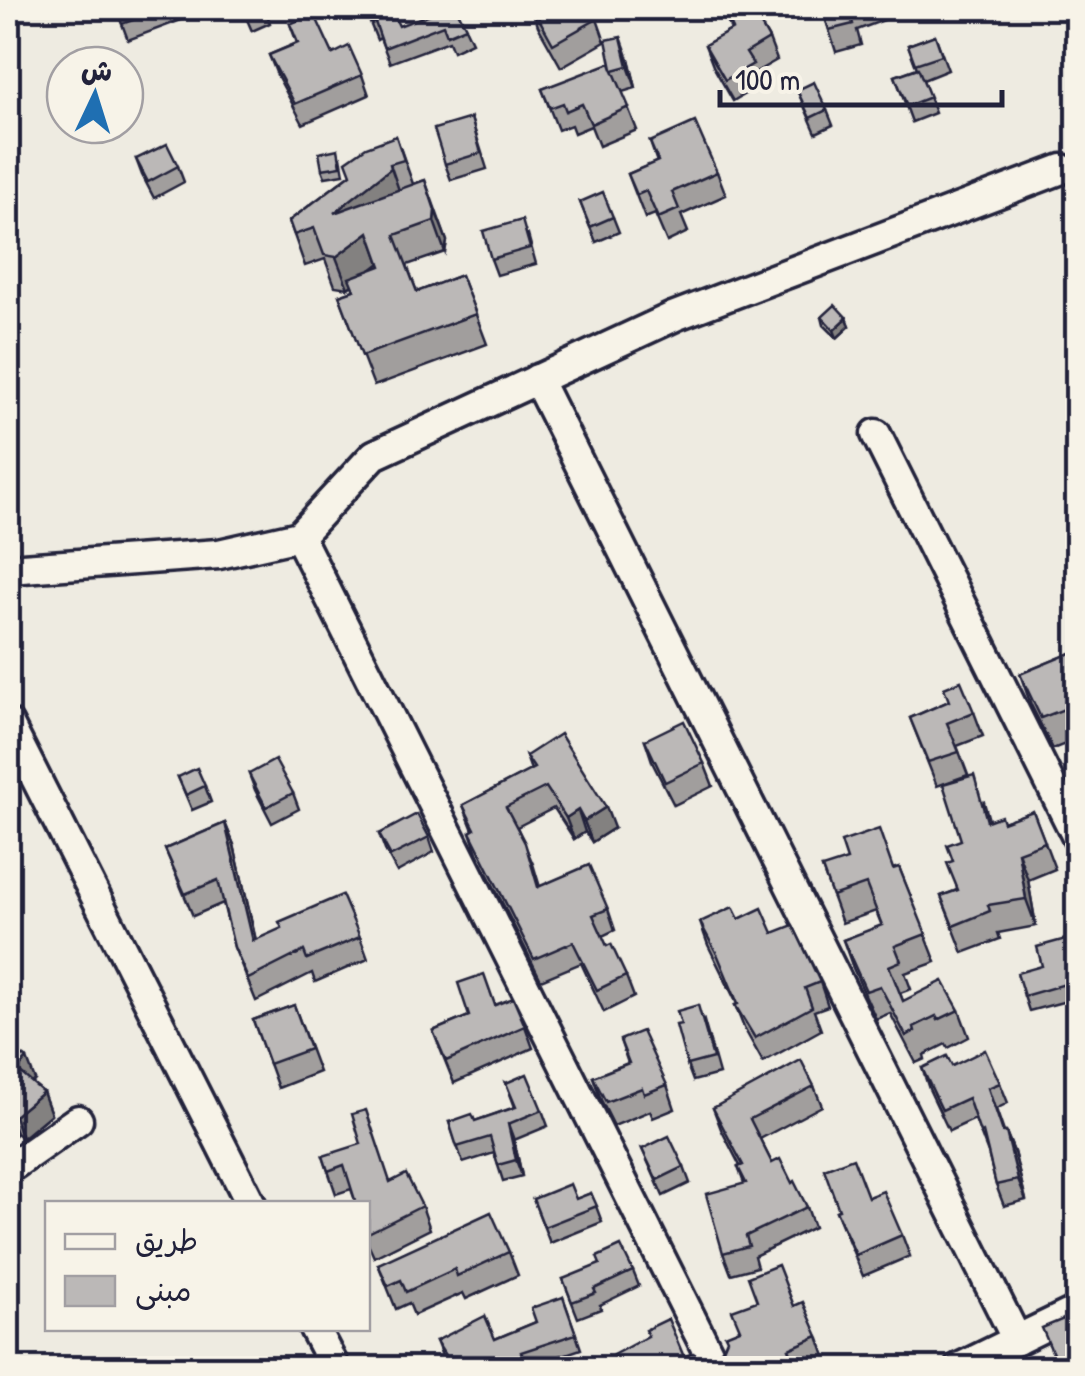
<svg xmlns="http://www.w3.org/2000/svg" width="1085" height="1376" viewBox="0 0 1085 1376" font-family="'Patrick Hand','Playpen Sans Arabic',sans-serif">
	<rect width="100%" height="100%" fill="#eeebe1"/>
	<filter id="ink" filterUnits="userSpaceOnUse"><feTurbulence type="fractalNoise" baseFrequency=".01" numOctaves="2"/><feDisplacementMap in="SourceGraphic" scale="20" xChannelSelector="R" yChannelSelector="G"/><feConvolveMatrix kernelMatrix="1 2 1 2 8 2 1 2 1" color-interpolation-filters="sRGB"/></filter>
	<g filter="url(#ink)">
		<g fill="none" stroke-linecap="round" stroke-linejoin="round">
			<g stroke="#22223b" stroke-width="35">
				<g id="minor">
					<path d="M537 379 1017 1340"/>
					<path d="M876 434 1078 839"/>
					<path d="M299 536 716 1368"/>
					<path d="M8 569 219 554 299 536 374 455 675 316 1062 169"/>
					<path d="M8 723 251 1204"/>
					<path d="M8 1169 78 1120"/>
					<path d="M314 1328 335 1368"/>
					<path d="M959 1368 1078 1310"/>
				</g>
			</g>
			<use href="#minor" stroke="#f7f3e8" stroke-width="28"/>
		</g>
		<g fill="#a19e9d" stroke="#22223b" stroke-width="2.5">
			<path d="M116 8H207L208 10 128 40Z"/>
			<path d="M242 8H283L267 14 270 23 252 31Z"/>
			<path d="M364 8 399 26 431 14 428 8H456L472 42 453 51 449 41 390 63 380 38 377 40Z"/>
			<path d="M532 8H590L597 19 605 42 561 67 538 26Z"/>
			<path d="M721 8H758L763 21 760 23 769 39 777 60 756 72 760 85 733 101 713 66 705 45 731 30Z"/>
			<path d="M822 8H893L881 12 884 20 857 30 861 45 836 52Z"/>
			<path d="M290 24 362 75 369 95 303 124 277 75 269 55 297 43Z"/>
			<path d="M935 35 948 70 923 80 935 113 912 122 895 76 917 68 908 45Z"/>
			<path d="M629 59 636 88 622 92 637 130 599 146 591 126 574 133 571 125 558 130 542 89Z"/>
			<path d="M797 90 827 110 833 125 816 133Z"/>
			<path d="M471 118 487 169 451 180 445 164Z"/>
			<path d="M396 136 413 184 425 180 447 241 445 252 407 265 417 292 461 275 487 344 374 386 339 295 354 290 352 285 348 288 335 286 325 259 305 266 289 221 351 174Z"/>
			<path d="M650 142 717 172 726 195 681 215 688 232 667 242 655 214 645 218 628 174 657 162Z"/>
			<path d="M341 157 344 174 325 177 322 169Z"/>
			<path d="M136 159 178 166 184 182 154 198 142 175Z"/>
			<path d="M580 202 613 217 619 232 596 242Z"/>
			<path d="M528 235 536 264 497 275 491 259Z"/>
			<path d="M822 317 847 318 850 326 837 338 824 325Z"/>
			<path d="M1078 650V739L1053 749 1031 705 1020 674Z"/>
			<path d="M949 701 974 712 983 736 957 746 968 775 937 786 910 718Z"/>
			<path d="M645 740 704 763 713 786 674 805 653 764Z"/>
			<path d="M526 756 614 828 592 842 585 832 574 839 554 808 517 827 533 864 540 887 608 909 615 930 602 936 607 946 626 976 634 997 604 1012 581 963 541 980 477 853 470 832 473 830 463 805 531 770Z"/>
			<path d="M249 774 293 793 299 809 272 823 255 790Z"/>
			<path d="M178 777 205 786 211 802 192 810Z"/>
			<path d="M984 802 989 820 1003 822 1033 811 1055 869 1028 880 1036 926 998 933 1000 939 963 953 941 896 957 890 953 861 961 840Z"/>
			<path d="M225 823 234 845 256 940 360 937 368 959 315 982 312 973 256 1001 234 947 223 903 193 916 165 849Z"/>
			<path d="M379 834 429 837 434 852 397 872 385 850Z"/>
			<path d="M899 867 936 962 905 973 911 989 900 993 903 1001 959 1010 969 1037 948 1048 946 1044 924 1055 925 1059 916 1063 890 1013 876 1019 853 968 843 940 882 926 876 911 842 923 822 868 893 869Z"/>
			<path d="M739 919 773 933 820 982 828 1006 814 1011 821 1030 763 1062 744 1028 735 1005 737 1004 708 945 700 922Z"/>
			<path d="M1078 928V992L1073 994 1074 999 1029 1011 1024 996 1042 966 1077 936Z"/>
			<path d="M294 1005 319 1072 278 1088 253 1020Z"/>
			<path d="M495 1005 525 1026 533 1048 454 1083 433 1031Z"/>
			<path d="M704 1021 719 1074 693 1081 687 1065Z"/>
			<path d="M620 1040 667 1085 675 1109 653 1118 650 1111 614 1126 601 1100 593 1077 628 1063Z"/>
			<path d="M8 1044 35 1080 32 1083 43 1092 51 1114 22 1138 16 1133 8 1142Z"/>
			<path d="M952 1066 1000 1083 1008 1103 996 1109 1004 1132H1006L1014 1152 1026 1200 1004 1206 996 1185 988 1153 975 1119 949 1131 929 1089 922 1068Z"/>
			<path d="M506 1083 542 1110 548 1126 514 1140 522 1176 503 1181 494 1153 463 1163 449 1122 475 1121 515 1107Z"/>
			<path d="M814 1086 822 1106 760 1139 772 1163 792 1183 807 1207 814 1227 754 1256 757 1267 731 1274 723 1253 744 1183 738 1167 740 1166 721 1129 713 1108Z"/>
			<path d="M642 1149 684 1167 690 1183 663 1196Z"/>
			<path d="M323 1156 391 1182 422 1206 430 1229 374 1257 368 1244V1204L355 1200 351 1189 336 1194Z"/>
			<path d="M591 1193 602 1222 550 1243 533 1199H576Z"/>
			<path d="M868 1197 902 1235 910 1256 863 1276 836 1211Z"/>
			<path d="M509 1252 518 1275 466 1299 463 1293 414 1315 409 1303 396 1309 378 1264Z"/>
			<path d="M633 1271 639 1286 600 1305 601 1309 578 1318 563 1279Z"/>
			<path d="M563 1297 581 1349 527 1367 528 1368H450L442 1356 436 1341 495 1339 536 1322Z"/>
			<path d="M757 1301 794 1306 818 1336 827 1362 812 1368H620L684 1357 705 1360 715 1357 739 1329Z"/>
		</g>
		<g fill="#838180" stroke="#22223b" stroke-width="2.5">
			<path d="M621 37 629 59 636 88 628 66Z"/>
			<path d="M390 164 402 199 334 213Z"/>
			<path d="M435 210 447 241 445 252 434 221Z"/>
			<path d="M369 232 380 263 348 288 336 257Z"/>
			<path d="M847 318 850 326 837 338 834 330Z"/>
			<path d="M606 807 614 828 592 842 584 821Z"/>
			<path d="M578 810 585 832 574 839 566 818Z"/>
			<path d="M225 823 234 845 261 963 253 941Z"/>
			<path d="M1018 852 1028 880 1036 926 1026 899Z"/>
			<path d="M27 1059 35 1080 25 1092 17 1070Z"/>
			<path d="M43 1092 51 1114 22 1138 14 1116Z"/>
			<path d="M8 1111 16 1133 8 1142Z"/>
			<path d="M508 1124 514 1140 522 1176 516 1160Z"/>
			<path d="M1006 1132 1014 1152 1026 1200 1018 1180Z"/>
		</g>
		<g fill="#bbb8b7" stroke="#22223b" stroke-width="2.5">
			<path d="M116 8H167L122 24Z"/>
			<path d="M364 8H390L399 26 433 13 431 8H456L466 27 447 35 443 25 384 48 375 22 372 24Z"/>
			<path d="M533 8H590L597 19 553 44Z"/>
			<path d="M723 8H751L769 39 746 53 753 64 725 80 705 45 733 29Z"/>
			<path d="M822 8H851H849L853 24 829 30Z"/>
			<path d="M314 13 333 54 349 46 362 75 295 104 269 55 298 43 290 24Z"/>
			<path d="M935 35 942 55 915 64 908 45Z"/>
			<path d="M621 37 628 66 613 70 629 107 591 124 582 104 566 111 563 103 550 108 542 89 610 63 612 69 606 40Z"/>
			<path d="M918 68 930 97 907 106 895 76Z"/>
			<path d="M814 82 827 110 810 118 797 90Z"/>
			<path d="M471 118 481 153 445 164 434 129Z"/>
			<path d="M695 122 717 172 672 192 679 209 658 218 646 191 637 195 628 174 658 161 650 142Z"/>
			<path d="M396 136 404 160 390 164 391 168 334 213 425 180 435 210 434 221 395 235 417 292 461 275 476 314 362 356 339 295 354 290 349 278 381 266 369 232 336 257 324 255 314 228 294 235 289 221 351 174 346 161 366 147Z"/>
			<path d="M167 144 178 166 148 182 136 159Z"/>
			<path d="M338 149 341 166 322 169 319 153Z"/>
			<path d="M603 192 613 217 590 227 580 202Z"/>
			<path d="M522 220 530 248 491 259 483 231Z"/>
			<path d="M835 305 847 318 834 330 822 317Z"/>
			<path d="M1078 650V718L1072 706 1041 718 1020 674Z"/>
			<path d="M961 681 974 712 947 723 959 752 928 762 910 718 949 701 944 688Z"/>
			<path d="M684 721 704 763 665 782 645 740Z"/>
			<path d="M560 734 606 807 584 821 578 810 566 818 546 787 506 807 525 843 538 887 589 865 608 909 593 915 607 946 611 944 626 976 597 990 573 942 534 959 470 832 475 829 463 805 534 768 526 756Z"/>
			<path d="M275 760 293 793 266 807 249 774Z"/>
			<path d="M197 768 205 786 186 795 178 777Z"/>
			<path d="M974 775 987 821 1001 816 1003 822 1033 811 1045 842 1018 852 1026 899 988 905 990 911 953 926 941 896 958 890 947 863 953 861 947 845 961 840 943 784Z"/>
			<path d="M417 814 429 837 391 856 379 834Z"/>
			<path d="M225 823 253 941 282 928 279 922 342 895 360 937 307 959 304 951 248 979 234 947 218 880 185 894 165 849Z"/>
			<path d="M879 829 893 869 899 867 926 934 895 946 901 961 889 966 903 1001 943 981 959 1010 938 1020 936 1016 914 1027 915 1031 906 1036 880 986 866 991 843 940 882 925 866 884 832 896 822 868 847 860 841 842Z"/>
			<path d="M733 907 739 919 762 908 773 933 793 925 820 982 805 988 812 1007 755 1038 735 1005 738 1004 718 956 700 922Z"/>
			<path d="M1078 928V974L1067 978 1069 983 1024 996 1017 973 1042 966 1037 947 1077 936 1074 929Z"/>
			<path d="M484 974 495 1005 513 998 525 1026 446 1061 433 1031 469 1016 458 983Z"/>
			<path d="M294 1005 310 1049 269 1064 253 1020Z"/>
			<path d="M698 1005 713 1058 687 1065 676 1025 681 1024 677 1011Z"/>
			<path d="M642 1031 667 1085 644 1094 642 1088 606 1102 593 1077 629 1063 620 1040Z"/>
			<path d="M8 1044 27 1059 17 1070 43 1092 14 1116 8 1112Z"/>
			<path d="M985 1050 1000 1083 988 1088 1003 1132H1006L1018 1180 996 1185 983 1132 980 1133 968 1098 942 1110 922 1068 947 1056 952 1066Z"/>
			<path d="M801 1060 814 1086 750 1119 772 1163 780 1159 792 1183 794 1181 807 1207 746 1236 749 1246 723 1253 706 1194 746 1183 738 1167 743 1165 713 1108Z"/>
			<path d="M527 1074 542 1110 508 1124 516 1160 498 1165 490 1137 457 1147 449 1122 472 1114 475 1121 516 1107 506 1083Z"/>
			<path d="M366 1110 390 1182 406 1174 422 1206 368 1233V1204H350L355 1200 344 1165 328 1171 323 1156 361 1144 352 1114Z"/>
			<path d="M669 1136 684 1167 657 1180 642 1149Z"/>
			<path d="M853 1158 868 1197 883 1191 902 1235 856 1255 836 1211 839 1210 824 1169Z"/>
			<path d="M570 1184 576 1199 591 1193 597 1206 544 1227 533 1199Z"/>
			<path d="M491 1212 509 1252 457 1276 455 1269 406 1292 401 1280 388 1286 378 1264Z"/>
			<path d="M621 1246 633 1271 594 1289 596 1293 572 1302 563 1279 600 1264 597 1257Z"/>
			<path d="M778 1265 794 1306 803 1302 818 1336 789 1349 797 1368H620L613 1355 648 1336 645 1330 668 1319 684 1357 693 1353 705 1360 715 1357 722 1351 727 1339 725 1335 740 1329 732 1310 757 1301 748 1277Z"/>
			<path d="M563 1297 576 1334 521 1352 524 1359 501 1368H453L436 1341 485 1316 495 1339 536 1322 531 1308Z"/>
			<path d="M1078 1313V1368H1059L1042 1328Z"/>
		</g>
	</g>
	<rect width="1085" height="1376" fill="none" stroke="#f7f3e8" stroke-width="40"/>
	<rect x="20" y="20" width="1045" height="1336" fill="none" stroke="#22223b" stroke-width="4" filter="url(#ink)"/>
	<rect x="45" y="1201" width="325" height="130" fill="#f7f3e8" stroke="#a29fa3" stroke-width="2.5"/>
	<rect x="65" y="1234" width="50" height="15" fill="#f7f3e8" stroke="#a29fa3" stroke-width="2.5"/>
	<text x="135" y="1251" font-size="30" fill="#22223b">طريق</text>
	<rect x="65" y="1276" width="50" height="30" fill="#bbb8b7" stroke="#a29fa3" stroke-width="2.5"/>
	<text x="135" y="1301" font-size="30" fill="#22223b">مبنى</text>
	<g transform="translate(95 95) rotate(4)"><circle r="48" fill="#f7f3e8" stroke="#a29fa3" stroke-width="2.5"/>
	<path d="M0-8L18 38L0 25L-18 38Z" fill="#1f6fb2"/>
	<text y="-15" font-size="28" font-weight="bold" text-anchor="middle" fill="#22223b">ش</text>
	</g>
	<path d="M720 90v15h282v-15" fill="none" stroke="#22223b" stroke-width="5"/>
	<text x="735" y="90" font-size="30" fill="#22223b" stroke="#f7f3e8" stroke-width="8" paint-order="stroke">100 m</text>
</svg>
